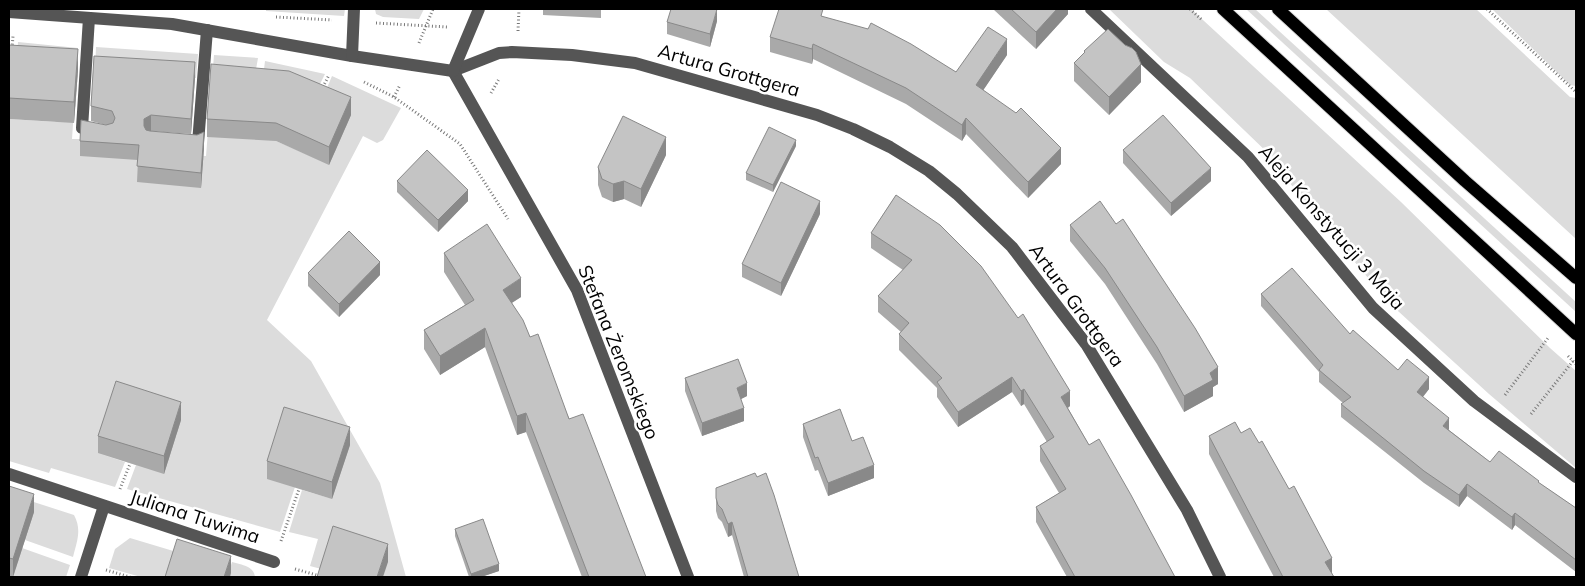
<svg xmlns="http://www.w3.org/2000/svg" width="1585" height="586" viewBox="0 0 1585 586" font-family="Mulish,sans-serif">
	<rect width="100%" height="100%" fill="#fff"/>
	<g fill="#dcdcdc">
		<path d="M266 9H345L344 16 266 11Z"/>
		<path d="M375 9H424L419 19 383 17 376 14Z"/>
		<path d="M1109 9H1191L1401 202 1550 348 1576 371V468L1489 394 1387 301 1279 170 1274 159 1190 78 1164 62Z"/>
		<path d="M1246 9H1255L1576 302V312Z"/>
		<path d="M1326 9H1476L1570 97 1576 98V239Z"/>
		<path d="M1492 9H1576V86L1570 85Z"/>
		<path d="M18 42 78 48 72 139H80L139 153 206 156 214 55 258 58 253 86 276 141 329 164 321 102 332 76 401 108 383 140 377 143 363 136 267 320 311 361 380 483 406 577H383L387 561 325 570 310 566 318 539 289 532 302 490 333 499 295 487 280 532 127 489 136 465 98 453 125 462 115 487 51 468 49 473 9 461V119L56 122 16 66Z"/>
		<path d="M96 47 198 54 196 78 95 71Z"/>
		<path d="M265 61 325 74 313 98 262 86Z"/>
		<path d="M9 494 74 515C82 530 77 541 73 557L25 540Z"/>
		<path d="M130 538 230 568 232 562C242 565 254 566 255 577H141L109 568 115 549Z"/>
		<path d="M22 548 70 565 66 577H9V576L13 577Z"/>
	</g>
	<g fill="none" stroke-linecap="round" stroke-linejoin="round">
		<g stroke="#dbdbdb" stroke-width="14">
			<g id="major">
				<path d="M1223 9 1576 334"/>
				<path d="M1278 9 1465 181 1576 278"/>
			</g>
		</g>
		<g stroke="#777" stroke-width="3" stroke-dasharray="1 2.5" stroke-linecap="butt">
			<path d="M1190 9 1202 20"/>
			<path d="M1487 9 1576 92"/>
			<path d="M276 17 332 20"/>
			<path d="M376 23 447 27"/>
			<path d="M518 31 519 9"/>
			<path d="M419 43 433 9"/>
			<path d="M12 48 13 36"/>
			<path d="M364 82 394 97 460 144 508 219"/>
			<path d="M323 87 329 75"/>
			<path d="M491 93 499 79"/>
			<path d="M394 97 400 85"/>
			<path d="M1568 356 1576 364"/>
			<path d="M1505 395 1548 338"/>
			<path d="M1531 414 1573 361"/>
			<path d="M120 489 130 464"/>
			<path d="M281 541 299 489"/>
			<path d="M295 569 320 576"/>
			<path d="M106 570 130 577"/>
		</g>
		<g stroke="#555" stroke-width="12">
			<path d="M1091 9 1248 157 1373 308 1474 401 1576 477"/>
			<path d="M9 12 172 24 352 56 453 71 499 53 512 52 572 55 635 63 817 115 853 129 890 147 929 171 957 194 1012 247 1086 344 1187 510 1220 577"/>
			<path d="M89 18 82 128 91 130"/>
			<path d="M352 56 354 9"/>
			<path d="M453 71 577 290 688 577"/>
			<path d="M453 71 479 9"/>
			<path d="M191 142 198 143 207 30"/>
			<path d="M9 474 274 562"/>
			<path d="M81 577 104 506"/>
		</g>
		<use href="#major" stroke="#000" stroke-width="12"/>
	</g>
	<g fill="#a9a9a9">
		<path d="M543 9H601V18L543 15Z"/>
		<path d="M993 9H1068V14L1036 49Z"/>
		<path d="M823 17 956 72 1007 55 983 90 1061 164 1028 198 966 134 962 141 906 104 813 59 812 64 770 52V37Z"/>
		<path d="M717 21 710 47 667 34V22Z"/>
		<path d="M9 45 78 70 74 123 9 119Z"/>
		<path d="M1084 51 1141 82 1109 115 1074 81V63L1084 53Z"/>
		<path d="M195 78 191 134 150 131 204 148 201 188 137 182 138 160 80 156V141L106 125 91 121V106Z"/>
		<path d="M351 115 329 165 276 141 207 137V119Z"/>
		<path d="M796 146 773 192 746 180V173Z"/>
		<path d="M1123 150 1211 181 1171 216 1123 163Z"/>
		<path d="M666 155 641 207 624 199 613 202 602 197 598 185V167Z"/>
		<path d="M397 181 468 201 438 232 397 192Z"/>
		<path d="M896 195 1070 406 1068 408 1089 445 1175 577H1067L1036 522V507L1059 493 1040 461V446L1047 442 1024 404 1021 406 1012 392 958 427 937 397V388L899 350V334L901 332 878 312V296L903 270 871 248V233Z"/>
		<path d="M820 214 781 296 742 277V264Z"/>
		<path d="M1070 225 1218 384 1213 387V396L1184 412 1157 364 1105 284 1070 241Z"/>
		<path d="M444 253 521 297 512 303 530 337 646 577H582L526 432 517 435 485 347 440 375 424 349V330L465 305 444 272Z"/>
		<path d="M308 273 380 275 339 317 308 286Z"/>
		<path d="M1261 294 1350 334 1398 370 1429 389 1423 397 1449 430 1490 462 1539 483 1576 508V572L1515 525 1512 530 1467 496 1459 507 1424 483 1341 417V404L1343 403 1319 382V372L1261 306Z"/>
		<path d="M685 378 747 396 741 399 744 421 702 436 685 391Z"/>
		<path d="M181 420 164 474 98 453V436Z"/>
		<path d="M803 424 852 441 874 478 828 496 818 470 815 471 803 437Z"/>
		<path d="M1241 433 1259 443 1334 577H1274L1209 454V436Z"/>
		<path d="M350 445 332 499 267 479V461Z"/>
		<path d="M9 486 34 512 13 577 9 576Z"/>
		<path d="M716 488 799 577H744L732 535 728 537 722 522 718 518 716 511Z"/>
		<path d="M455 529 499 571 481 577H469L455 536Z"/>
	</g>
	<g fill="#898989">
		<path d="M717 9V21L710 47V34Z"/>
		<path d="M1057 9H1068V14L1036 49V32Z"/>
		<path d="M1007 39V55L976 101V85Z"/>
		<path d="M813 44V59L812 64V49Z"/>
		<path d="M78 49V70L74 123V102Z"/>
		<path d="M195 62V78L191 134V119Z"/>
		<path d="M1141 64V82L1109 115V97Z"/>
		<path d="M351 97V115L329 165V147Z"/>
		<path d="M151 115V131L144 135V119Z"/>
		<path d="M966 118V134L962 141V125Z"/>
		<path d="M204 132V148L201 188V173Z"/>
		<path d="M666 137V155L641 207V189Z"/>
		<path d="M796 140V146L773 192V185Z"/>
		<path d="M1061 148V164L1028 198V182Z"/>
		<path d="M1211 168V181L1171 216V203Z"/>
		<path d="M624 181V199L613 202V184Z"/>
		<path d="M468 190V201L438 232V220Z"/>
		<path d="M820 201V214L781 296V283Z"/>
		<path d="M380 262V275L339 317V304Z"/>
		<path d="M521 278V297L503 308V290Z"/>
		<path d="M485 328V347L440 375V356Z"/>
		<path d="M1218 367V384L1213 387V396L1184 412V396L1210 373Z"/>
		<path d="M1012 377V392L958 427V412Z"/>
		<path d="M1429 377V389L1417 404V392Z"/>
		<path d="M747 383V396L737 401V388Z"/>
		<path d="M1024 389V404L1021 406V391Z"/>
		<path d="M1070 391V406L1061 412V397Z"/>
		<path d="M181 402V420L164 474V456Z"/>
		<path d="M744 408V421L702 436V423Z"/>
		<path d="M526 413V432L517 435V416Z"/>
		<path d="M1449 418V430L1443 426Z"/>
		<path d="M350 427V445L332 499V482Z"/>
		<path d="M874 465V478L828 496V483Z"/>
		<path d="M1467 484V496L1459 507V495Z"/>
		<path d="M34 494V512L13 577V559Z"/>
		<path d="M1515 513V525L1512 530V517Z"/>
		<path d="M732 522V535L728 537V524Z"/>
		<path d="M388 544V562L383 577H377Z"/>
		<path d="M231 556V573L230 577H224Z"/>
		<path d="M1332 558V576L1325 562Z"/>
		<path d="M499 564V571L481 577H471V574Z"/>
	</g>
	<g fill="#c4c4c4" stroke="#898989">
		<path d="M671 9H717L710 34 667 22Z"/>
		<path d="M779 9H823L821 16 868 29 871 23 911 44 956 72 988 27 1007 39 976 85 1016 113 1021 108 1061 148 1028 182 966 118 962 125 906 88 813 44 812 49 770 37Z"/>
		<path d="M1011 9H1057L1036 32Z"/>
		<path d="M1108 29 1125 45 1132 48 1136 52 1141 64 1109 97 1074 63 1085 52 1084 51Z"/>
		<path d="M9 45 78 49 74 102 9 98Z"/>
		<path d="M94 56 195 62 191 119 151 115 144 119V126L146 130 150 131 197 135 204 132 201 173 137 166 139 145 80 141 81 120 106 125 113 123 115 118 112 111 91 106Z"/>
		<path d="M211 64 289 71 351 97 329 147 276 123 207 119Z"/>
		<path d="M1163 115 1211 168 1171 203 1123 150Z"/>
		<path d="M623 116 666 137 641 189 624 181 613 184 602 179 598 167Z"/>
		<path d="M769 127 796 140 773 185 746 173Z"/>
		<path d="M427 150 468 190 438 220 397 181Z"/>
		<path d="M781 182 820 201 781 283 742 264Z"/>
		<path d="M896 195 940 225 981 266 1018 318 1023 314 1070 391 1061 397 1089 445 1099 439 1131 495 1175 577H1075L1036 507 1066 489 1040 446 1054 437 1024 389 1021 391 1012 377 958 412 937 382 942 378 899 334 909 323 878 296 912 260 871 233Z"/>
		<path d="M1100 201 1116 224 1123 219 1195 328 1218 367 1210 373 1213 380 1184 396 1157 347 1105 268 1070 225Z"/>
		<path d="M487 224 521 278 503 290 523 320 530 337 538 334 569 419 583 414 646 577H589L526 413 517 416 485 328 440 356 424 330 474 300 444 253Z"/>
		<path d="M349 231 380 262 339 304 308 273Z"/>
		<path d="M1292 268 1350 334 1353 330 1398 370 1407 359 1429 377 1417 392 1449 418 1443 426 1490 462 1499 451 1539 481 1538 482 1576 508V560L1515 513 1512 517 1467 484 1459 495 1424 471 1341 404 1351 397 1319 370 1323 365 1261 294Z"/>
		<path d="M738 359 747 383 737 388 744 408 702 423 685 378Z"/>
		<path d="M116 381 181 402 164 456 98 436Z"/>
		<path d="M284 407 350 427 332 482 267 461Z"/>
		<path d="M840 409 852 441 863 437 874 465 828 483 818 457 815 458 803 424Z"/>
		<path d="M1235 422 1241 433 1250 428 1259 443 1262 441 1289 489 1294 486 1332 558 1325 562 1334 577H1283L1209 436Z"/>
		<path d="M755 473 757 477 766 473 774 495 799 577H748L732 522 728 524 722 509 718 505 716 498V488Z"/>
		<path d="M9 486 34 494 13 559 9 558Z"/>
		<path d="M483 519 499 564 471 574 455 529Z"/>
		<path d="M333 526 388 544 377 577H317Z"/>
		<path d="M177 539 231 556 224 577H165Z"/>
	</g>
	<g text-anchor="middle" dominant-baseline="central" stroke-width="5" stroke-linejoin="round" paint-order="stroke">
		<g font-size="19" fill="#000" stroke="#fff">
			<text transform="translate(729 70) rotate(16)">Artura Grottgera</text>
			<text transform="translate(1332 227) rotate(49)">Aleja Konstytucji 3 Maja</text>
			<text transform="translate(1077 305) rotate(54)">Artura Grottgera</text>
			<text transform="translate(619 352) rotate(68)">Stefana Żeromskiego</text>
			<text transform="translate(195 516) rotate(18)">Juliana Tuwima</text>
		</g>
	</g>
	<rect width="1585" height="586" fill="none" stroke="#000000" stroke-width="20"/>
</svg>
